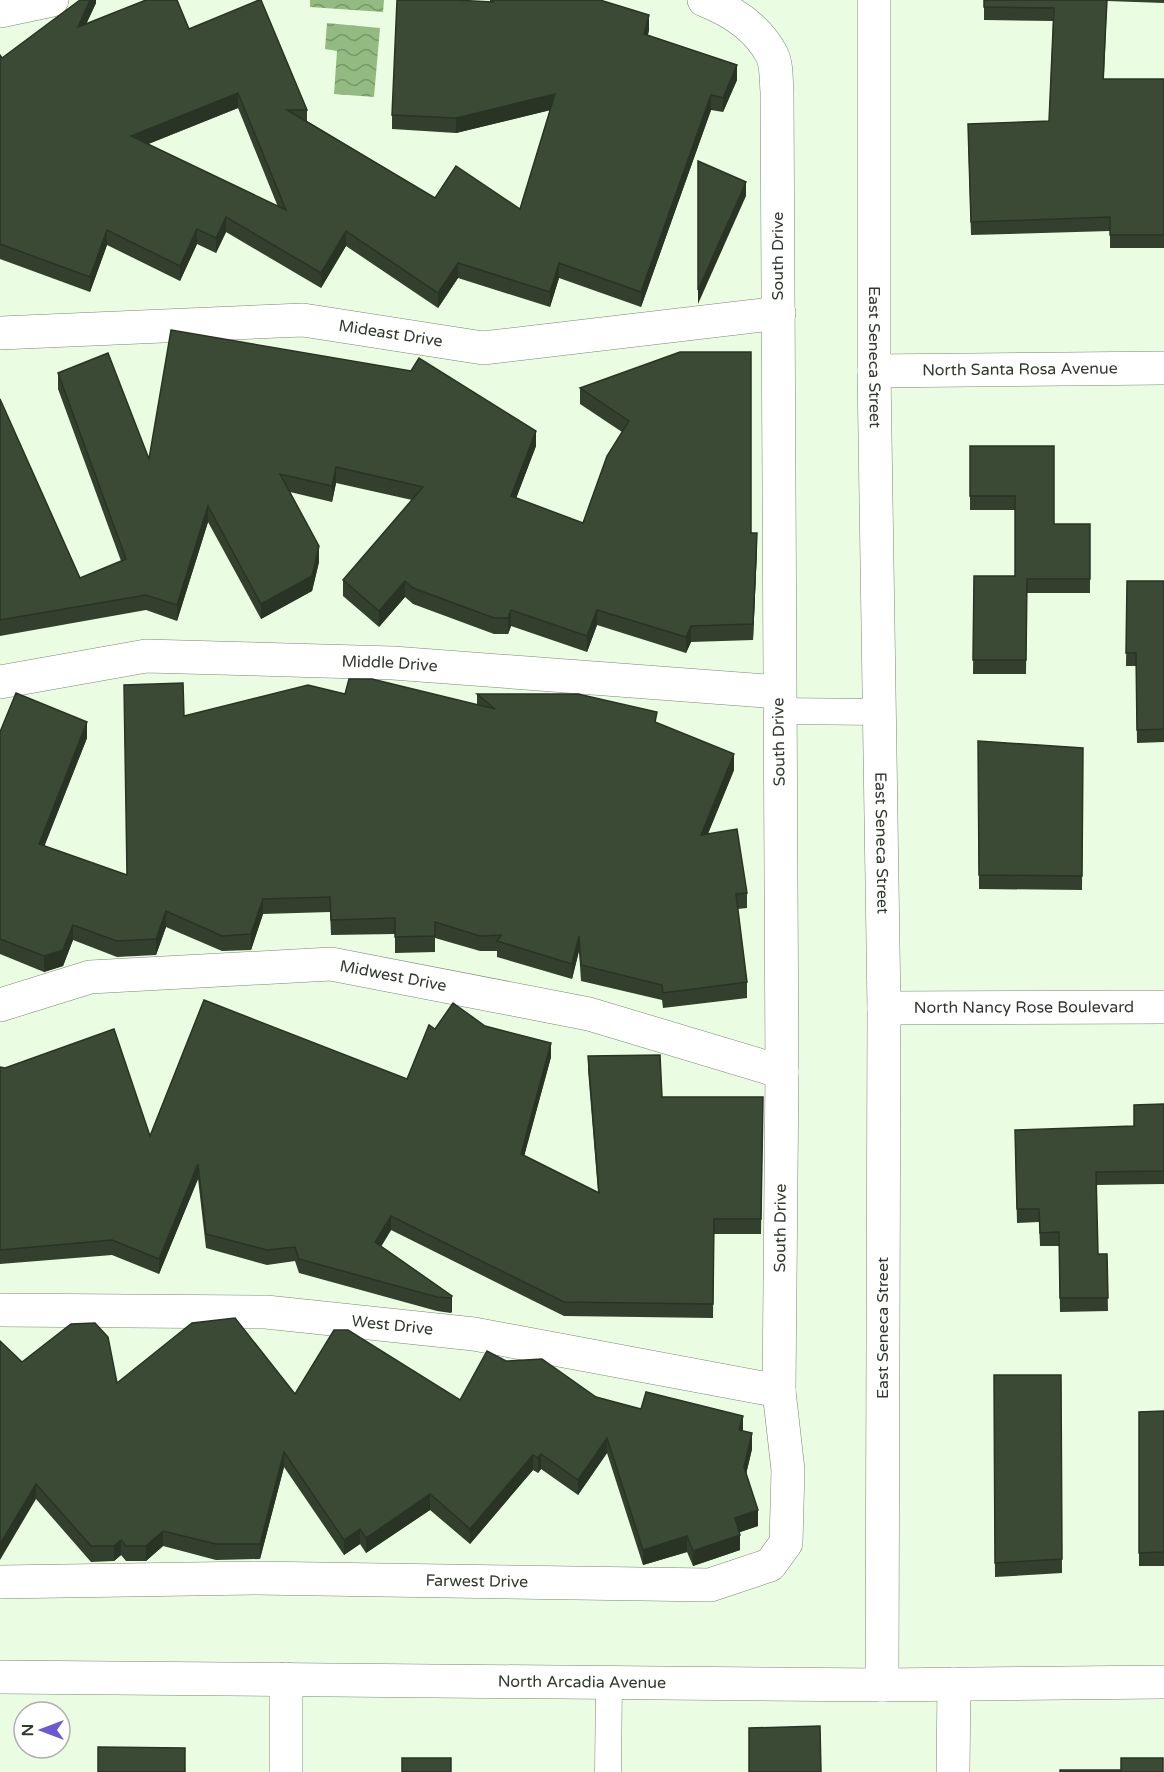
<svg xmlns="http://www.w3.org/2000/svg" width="1164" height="1772" viewBox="0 0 1164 1772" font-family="'Varela Round',sans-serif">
	<defs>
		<pattern id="water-waves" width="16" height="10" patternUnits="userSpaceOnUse" patternTransform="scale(1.5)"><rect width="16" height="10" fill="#92ba81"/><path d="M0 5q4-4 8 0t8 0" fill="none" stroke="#78986a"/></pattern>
	</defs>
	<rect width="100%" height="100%" fill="#eafde3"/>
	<g fill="url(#water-waves)">
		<path d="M310 0H384L383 12 310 7Z"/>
		<path d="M327 23 380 28 374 97 334 94 337 51 325 49Z"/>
	</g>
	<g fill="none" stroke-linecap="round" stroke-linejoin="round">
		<g stroke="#788971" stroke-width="27">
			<g id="lane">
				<path d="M779 711 879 712"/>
				<path d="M608 1772 609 1682"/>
			</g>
		</g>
		<g stroke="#788971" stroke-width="34">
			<g id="street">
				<path id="s1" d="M874 0V371L884 1008 882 1685"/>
				<path d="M0 11 52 0"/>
				<path id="s2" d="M0 333 303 320 483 348 779 313"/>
				<path id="s3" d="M874 371 1164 368"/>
				<path id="s4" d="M0 682 146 656 393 663 779 692"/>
				<path id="s5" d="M0 1005 90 977 331 964 589 1014 782 1072"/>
				<path id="s6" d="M884 1008 1164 1007"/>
				<path id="s7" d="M0 1310 266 1312 474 1334 779 1391"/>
				<path id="s8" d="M0 1582 255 1578 710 1585 770 1565 786 1543 788 1470 779 1391 782 1072 777 92C776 81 777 65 772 55 758 28 732 11 704 0"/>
				<path id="s9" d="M0 1677 882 1685 1164 1682"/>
				<path d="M286 1679V1772"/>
				<path d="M953 1772 954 1684"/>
			</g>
		</g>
		<use href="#lane" stroke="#fff" stroke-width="26"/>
		<use href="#street" stroke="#fff" stroke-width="33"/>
	</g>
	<g fill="#33402e" fill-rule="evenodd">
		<path d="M96 0V3L86 24 189 29 307 110V121L435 198 520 209 550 110 456 133 392 129V115L490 2V0H600L649 30 648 35 737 80 723 112 711 110 641 307 559 278 550 307 458 278 438 308 346 246 321 288 226 232 216 253 197 244 180 281 107 245 90 292 0 259V55L2 58ZM238 108 278 207 148 144Z"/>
		<path d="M984 0H1164V3L1107 1 1104 79H1164V248H1110V231L971 235 968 137 1049 121 1053 21 984 20Z"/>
		<path d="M680 352 757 549 753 640 691 642 686 653 597 625 587 652 511 626 508 634H494L413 604 405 597 379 627 343 596V580L412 500 336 483 332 502 290 492 319 562 312 591 261 619 208 522 177 621 146 610 0 636V399L80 578 121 561 58 389V373L149 459 536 446 516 498 583 523 622 432 580 404V388Z"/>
		<path d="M970 446 1054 524H1090V593H1027L1026 674H973L974 576H1015V510H970Z"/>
		<path d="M1127 581H1164V742L1137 743 1136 666H1126Z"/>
		<path d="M345 694 477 705V694L657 723 734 770 708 834 747 893V908L738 909 747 982V998L663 1008 662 1000 581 981 579 951 572 979 497 957V951H480L435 938V952L395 953V934L331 935 330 912 263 914 251 950 222 951 166 927 156 955 117 957 73 940 63 966 44 972 0 954V732L87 738 44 846 127 875 184 716Z"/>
		<path d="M978 741 1083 748 1082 890 979 889Z"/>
		<path d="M485 1026 551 1057 524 1155 598 1192 588 1070V1056L662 1097H763L761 1234H714L713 1318 564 1316 391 1230 381 1246 452 1296V1311L451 1313 437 1311 299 1273 295 1261 267 1265 206 1248 198 1179 159 1274 112 1255 0 1264V1067L150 1136 407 1079 435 1029Z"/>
		<path d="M1164 1104V1184L1096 1185 1098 1254H1107L1108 1311 1060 1312 1059 1246H1040L1039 1222 1017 1223 1015 1143 1134 1126Z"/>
		<path d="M506 1361 596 1397 641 1409 743 1431 752 1449 746 1474 758 1526 739 1532 740 1550 693 1566 687 1552 643 1565 607 1453 578 1495 541 1469 538 1473 533 1470 470 1544 430 1510 366 1553 360 1544 344 1555 284 1467 260 1559 216 1560 163 1546 146 1561H126L121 1555 114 1561 91 1562 36 1499 22 1362 117 1383 295 1394 460 1400Z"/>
		<path d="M994 1375H1061L1062 1573 995 1577Z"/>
		<path d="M1164 1411V1566H1139V1412Z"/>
	</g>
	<g fill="#293425">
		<path d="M90 0H96V3L78 42V27Z"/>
		<path d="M649 15V30L644 49V34Z"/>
		<path d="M737 65V80L723 112V98Z"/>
		<path d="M238 93V108L131 151V136Z"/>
		<path d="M555 94V109L456 133V118Z"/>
		<path d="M711 95V110L641 307V292Z"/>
		<path d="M746 182V196L698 304V290Z"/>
		<path d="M226 217V232L216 253V238Z"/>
		<path d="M197 229V244L180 281V266Z"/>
		<path d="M107 230V245L90 292V277Z"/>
		<path d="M346 231V246L321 288V273Z"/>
		<path d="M458 263V278L438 308V293Z"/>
		<path d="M559 263V278L550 307V292Z"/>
		<path d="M536 431V446L511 512V496Z"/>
		<path d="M336 467V483L332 502V486Z"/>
		<path d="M208 506V522L177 621V605Z"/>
		<path d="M757 533V549L753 640V624Z"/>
		<path d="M319 546V562L312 591 261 619V604Z"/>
		<path d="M405 581V597L379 627V611Z"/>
		<path d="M511 610V626L508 634V618Z"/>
		<path d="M597 610V625L587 652V636Z"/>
		<path d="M691 626V642L686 653V637Z"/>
		<path d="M87 722V738L39 860V844Z"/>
		<path d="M734 754V770L701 850V835Z"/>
		<path d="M263 899V914L251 950V934Z"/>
		<path d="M166 911V927L156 955V939Z"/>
		<path d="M73 925V940L63 966 44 972V956Z"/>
		<path d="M579 936V951L572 979V964Z"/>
		<path d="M551 1043V1057L521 1168V1154Z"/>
		<path d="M198 1164V1179L159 1274V1259Z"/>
		<path d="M391 1216V1230L375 1257V1242Z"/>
		<path d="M452 1296V1311L451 1313V1298Z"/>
		<path d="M743 1416V1431L739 1430Z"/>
		<path d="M752 1433V1449L744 1483V1467Z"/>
		<path d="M607 1438V1453L578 1495V1480Z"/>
		<path d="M284 1452V1467L260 1559V1544Z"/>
		<path d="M541 1454V1469L538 1473V1458Z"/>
		<path d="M533 1455V1470L470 1544V1529Z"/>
		<path d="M36 1484V1499L0 1560V1544Z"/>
		<path d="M430 1494V1510L366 1553V1538Z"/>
		<path d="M758 1510V1526L735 1534V1518Z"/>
		<path d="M360 1529V1544L344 1555V1540Z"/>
		<path d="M163 1531V1546L146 1561V1546Z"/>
		<path d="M740 1535V1550L693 1566V1551Z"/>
		<path d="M687 1536V1552L643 1565V1550Z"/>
		<path d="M121 1540V1555L114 1561V1546Z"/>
	</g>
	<g fill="#3b4a35" stroke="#293425" stroke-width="1.5" fill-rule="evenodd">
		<path d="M80 0H90L78 27 146 0H177L189 29 259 0H261L307 110H287L435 198 456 166 520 209 555 94 456 118 392 115 397 0H454L493 2V0H600L649 15 644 34 737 65 723 98 711 95 641 292 559 263 550 292 458 263 438 293 346 231 321 273 226 217 216 238 197 229 180 266 107 230 90 277 0 244V55L2 58ZM238 93 286 210 131 136Z"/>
		<path d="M984 0H1107L1103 79H1164V235H1110V217L971 222 968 124 1049 121 1054 8 984 7Z"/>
		<path d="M698 161 746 182 698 290Z"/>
		<path d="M171 330 411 371 419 358 536 431 511 496 583 523 607 456 629 421 580 388 680 352H751V533H757L753 624 691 626 686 637 597 610 587 636 511 610 508 618H494L413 588 405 581 379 611 343 580 423 487 336 467 332 486 280 474 319 546 312 576 261 604 208 506 177 605 146 595 0 620V399L80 578 126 559 58 373 108 353 149 459Z"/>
		<path d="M970 446H1054V524H1090V579H1027L1026 660H973L974 576H1015V496H970Z"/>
		<path d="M1127 581H1164V729L1137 730 1136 653H1126Z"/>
		<path d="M349 679H372L495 709 477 694H578L657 712 655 722 734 754 701 835 737 829 747 893 736 894 747 982 663 993 662 985 581 965 579 936 572 964 497 941 501 935 480 936 435 922V936L395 937V918L331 920 330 897 263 899 251 934 222 936 166 911 156 939 117 941 73 925 63 950 44 956 0 939V732L16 693 87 722 39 844 127 875 124 685 183 683 184 716 308 685 345 694Z"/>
		<path d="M978 741 1083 748 1082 876 979 875Z"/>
		<path d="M204 1000 407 1079 429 1025 435 1029 453 1003 485 1026 551 1043 521 1154 599 1193 588 1056 660 1055 662 1097H763L761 1219H714L713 1304 564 1302 391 1216 375 1242 452 1296 451 1298 437 1297 299 1259 295 1247 267 1250 206 1234 198 1164 159 1259 112 1240 0 1250V1067L5 1068 114 1029 150 1136Z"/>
		<path d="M1164 1104V1171L1096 1172 1098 1254H1107L1108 1298H1060L1059 1232 1040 1233 1039 1209H1017L1015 1130 1134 1126V1105Z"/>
		<path d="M235 1318 295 1394 334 1330H348L460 1400 487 1351 506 1361 542 1359 596 1397 641 1409 646 1392 743 1416 739 1430 752 1433 744 1467 758 1510 735 1518 740 1535 693 1551 687 1536 643 1550 607 1438 578 1480 541 1454 538 1458 533 1455 470 1529 430 1494 366 1538 360 1529 344 1540 284 1452 260 1544H216L163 1531 146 1546H126L121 1540 114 1546H91L36 1484 0 1544V1341L22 1362 71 1324 95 1323 108 1337 117 1383 192 1323Z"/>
		<path d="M994 1375H1061L1062 1559 995 1563Z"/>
		<path d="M1164 1411V1552L1139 1553V1412Z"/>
		<path d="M820 1726 821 1772H749V1728Z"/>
		<path d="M98 1747 185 1748V1772H98Z"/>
		<rect x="402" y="1758" width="49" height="14"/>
		<path d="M1121 1758H1163V1772H1060V1770H1121Z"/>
	</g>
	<g text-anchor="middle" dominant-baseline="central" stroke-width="6" stroke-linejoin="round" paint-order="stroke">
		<g font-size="16" fill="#32392f" stroke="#fff">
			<text transform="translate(778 256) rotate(-90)">South Drive</text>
			<text stroke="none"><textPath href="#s2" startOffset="392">Mideast Drive</textPath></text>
			<text stroke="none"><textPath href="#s1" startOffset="357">East Seneca Street</textPath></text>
			<text stroke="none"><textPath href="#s3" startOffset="146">North Santa Rosa Avenue</textPath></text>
			<text stroke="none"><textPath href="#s4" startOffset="392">Middle Drive</textPath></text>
			<text transform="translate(779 742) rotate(-91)">South Drive</text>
			<text stroke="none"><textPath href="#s1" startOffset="843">East Seneca Street</textPath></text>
			<text stroke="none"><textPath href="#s5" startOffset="399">Midwest Drive</textPath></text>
			<text stroke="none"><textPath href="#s6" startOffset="140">North Nancy Rose Boulevard</textPath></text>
			<text stroke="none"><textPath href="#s8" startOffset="1116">South Drive</textPath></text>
			<text stroke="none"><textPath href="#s7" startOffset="393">West Drive</textPath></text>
			<text transform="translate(883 1328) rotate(-90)">East Seneca Street</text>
			<text stroke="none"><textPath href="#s8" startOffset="477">Farwest Drive</textPath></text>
			<text stroke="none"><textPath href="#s9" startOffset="582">North Arcadia Avenue</textPath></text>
		</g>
	</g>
	<g transform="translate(42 1730) rotate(270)"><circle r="28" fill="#ffffff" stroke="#adb0ac" stroke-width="1.5"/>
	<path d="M0-4.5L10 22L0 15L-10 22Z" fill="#6d58d1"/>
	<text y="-9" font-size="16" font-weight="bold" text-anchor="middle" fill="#32392f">N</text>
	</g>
</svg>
